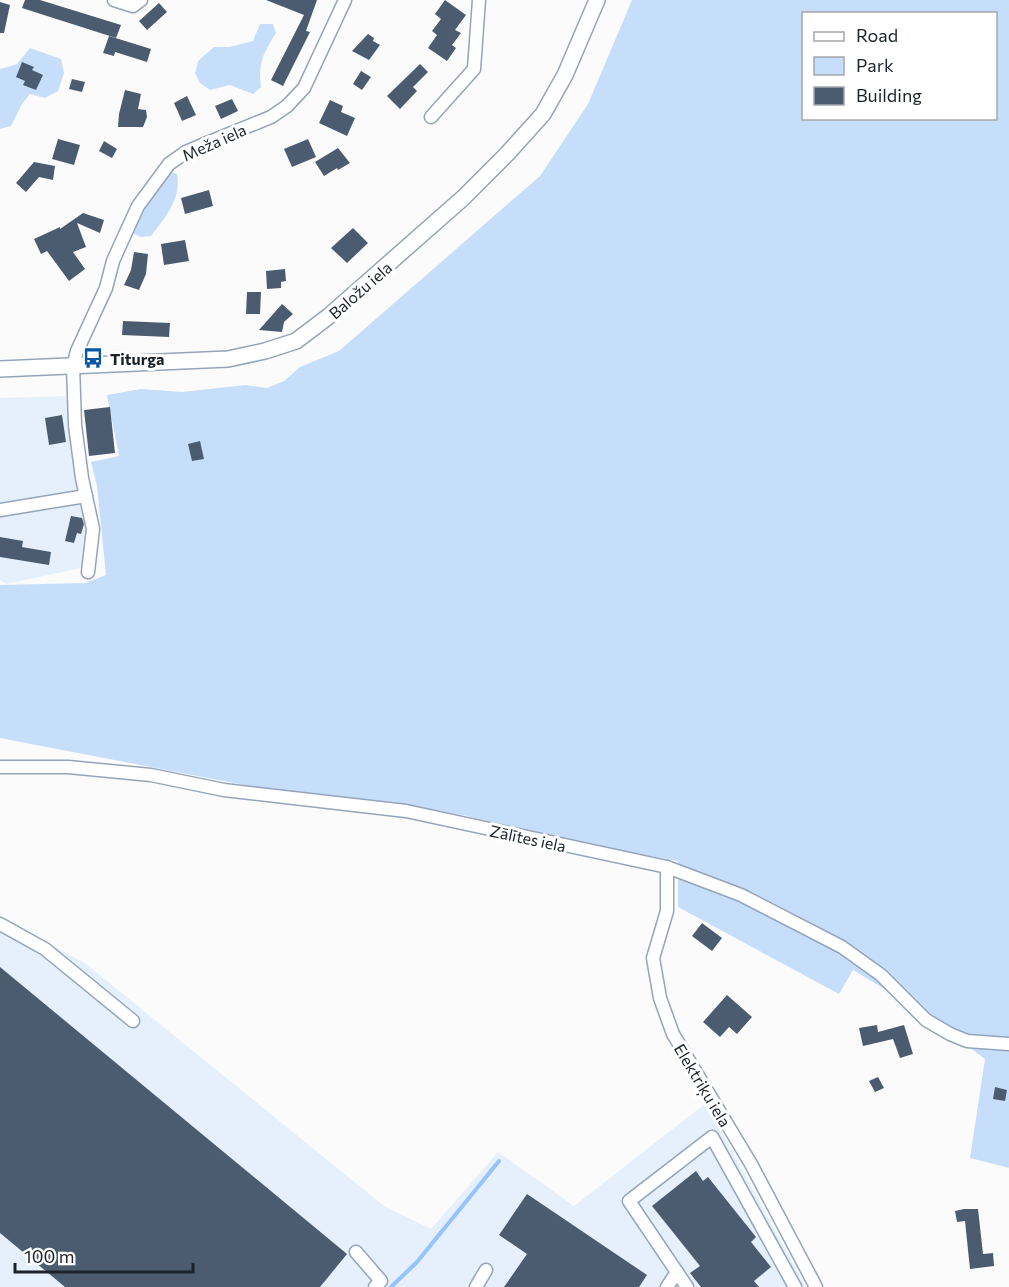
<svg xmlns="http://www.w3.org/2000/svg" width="1009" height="1287" viewBox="0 0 1009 1287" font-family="Commissioner,sans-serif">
	<rect width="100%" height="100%" fill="#fbfbfb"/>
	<g fill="#e6f0fc">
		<path d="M66 396 74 456 89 526 81 568 6 584 0 580V398Z"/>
		<path d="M0 916 86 964 384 1206 431 1229 498 1152 574 1206 706 1103 806 1287H0Z"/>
	</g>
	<g fill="#c7defb" fill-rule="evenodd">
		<path d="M632 0H1009V1168L970 1158 985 1059 916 1008 853 970 839 994 678 907V861L571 841 463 815 275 791 0 738V585L85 583 106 575 97 486 91 462 119 456 107 395 141 389 182 392 246 385 267 388 284 381 300 367 339 351 540 176 588 104ZM804 14H996V118H804Z"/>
		<path d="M260 24H273L276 33C263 54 258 62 261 87L253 94 230 85 210 90 200 83 195 73 198 61 214 47H229L253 41Z"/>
		<path d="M30 48 61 59 64 73 58 91 45 98 30 94 22 104 11 126 0 129V69L17 64Z"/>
		<path d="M168 171 177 174C182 198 165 218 151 236L141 237 130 232 155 188Z"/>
	</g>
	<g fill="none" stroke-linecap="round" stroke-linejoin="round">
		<path stroke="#94c3fe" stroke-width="4" d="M391 1287 417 1262 499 1161"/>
	</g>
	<g fill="#4c5c70">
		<path d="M25 0H40L121 25 116 38 22 8Z"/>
		<path d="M266 0H317L306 31 310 32 283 86 271 80 304 15Z"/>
		<path d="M445 0 466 15 455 30 461 33 452 45 456 48 447 61 428 48 437 35 432 31 441 19 435 14Z"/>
		<path d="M0 2 10 5 4 33H0Z"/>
		<path d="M159 3 167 12 147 30 139 21Z"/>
		<path d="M368 34 374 38 373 41 380 45 369 60 352 51Z"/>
		<path d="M109 36 151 49 147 62 115 52 114 56 103 53Z"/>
		<path d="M22 62 34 67 32 70 43 75 36 90 23 85 25 81 16 77Z"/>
		<path d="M420 64 428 72 413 87 417 91 400 109 387 96Z"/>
		<path d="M361 71 371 77 362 90 353 84Z"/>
		<path d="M72 79 85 82 82 92 69 89Z"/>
		<path d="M125 90 141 94 138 109 146 110 147 117 143 127H118L119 114Z"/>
		<path d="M187 96 196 115 182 121 174 103Z"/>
		<path d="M232 99 238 111 221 119 215 106Z"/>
		<path d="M330 100 343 106 341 112 355 118 347 136 319 123Z"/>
		<path d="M58 139 80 145 74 165 52 159Z"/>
		<path d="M308 139 316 157 292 167 284 149Z"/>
		<path d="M104 141 117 149 112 158 99 151Z"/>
		<path d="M338 148 350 163 338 170 337 168 324 176 315 162Z"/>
		<path d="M34 162 55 166 53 180 39 177 26 192 16 183Z"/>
		<path d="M209 190 213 206 185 214 181 198Z"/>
		<path d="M83 213 104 220 100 233 77 223 86 247 73 252 85 269 69 281 47 251 41 254 34 239 60 227V229Z"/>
		<path d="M353 228 368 243 347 263 331 248Z"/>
		<path d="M185 240 189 261 164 265 161 244Z"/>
		<path d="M134 252 148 254 146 274 139 290 124 285 131 270Z"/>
		<path d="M285 269 286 281 281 282V288L267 289 266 271Z"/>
		<path d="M247 292H261L260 314H246Z"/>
		<path d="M282 304 293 314 284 322 282 332 259 330Z"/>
		<path d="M123 321 170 323 169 337 122 335Z"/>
		<path d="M110 407 115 453 89 456 84 410Z"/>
		<path d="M62 415 66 442 49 445 45 418Z"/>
		<path d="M200 441 204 459 192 461 188 444Z"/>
		<path d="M71 516 82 518 84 524 81 534 77 533 74 543 65 541Z"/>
		<path d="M0 537 23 541 22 547 51 552 49 565 0 557Z"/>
		<path d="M702 923 722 938 712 951 692 936Z"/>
		<path d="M0 967 347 1254 320 1287H65L0 1233Z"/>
		<path d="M727 995 752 1017 737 1034 729 1027 720 1037 703 1022Z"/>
		<path d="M877 1025 878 1032 904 1025 913 1054 900 1058 893 1039 863 1046 859 1028Z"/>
		<path d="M878 1077 884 1088 875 1092 869 1081Z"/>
		<path d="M995 1087 1007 1090 1005 1101 993 1099Z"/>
		<path d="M696 1171 703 1181 708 1177 756 1237 751 1242 771 1267 754 1281 759 1287H701L690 1273 700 1266 652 1206Z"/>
		<path d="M527 1194 647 1275 639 1287H504L527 1254 499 1235Z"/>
		<path d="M964 1209H978L983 1254 993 1253 994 1266 970 1269 965 1221 957 1222 955 1211Z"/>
	</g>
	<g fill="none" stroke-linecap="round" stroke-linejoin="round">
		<g stroke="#93a4bb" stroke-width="15">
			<g id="minor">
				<path d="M114 0 133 6 141 0"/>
				<path d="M431 117 474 69 479 0"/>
				<path d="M0 510 86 496"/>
				<path d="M88 572 93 529 82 478 75 425 73 366 77 351 106 288 113 261 122 241 138 206 169 164 186 152 207 143 271 117 287 106 304 88 345 0"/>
				<path d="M0 767H68L151 775 224 790 406 811 667 867 741 895 842 947 881 975 926 1020 950 1034 967 1041 1009 1044"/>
				<path d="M667 867V911L653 958 660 998 673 1034 751 1164 816 1287"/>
				<path d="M0 924 45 949 133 1021"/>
				<path d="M356 1252 381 1281 375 1287"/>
				<path d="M476 1287 486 1270"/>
				<path d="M667 1287 677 1272"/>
				<path d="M687 1287 629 1201 712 1137 795 1287"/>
			</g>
		</g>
		<g stroke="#93a4bb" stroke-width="18">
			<path id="major" d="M0 369 228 359 265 351 296 341 329 316 463 198 507 154 543 114 565 75 597 0"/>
		</g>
		<use href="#minor" stroke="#fff" stroke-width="12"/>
		<use href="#major" stroke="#fff" stroke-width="15"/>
	</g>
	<defs>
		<g id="bus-bare" transform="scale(1.62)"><path d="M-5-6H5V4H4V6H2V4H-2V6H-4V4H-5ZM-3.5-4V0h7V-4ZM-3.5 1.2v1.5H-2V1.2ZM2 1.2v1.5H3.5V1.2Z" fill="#0857a5" stroke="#fff" stroke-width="2.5" paint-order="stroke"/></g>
	</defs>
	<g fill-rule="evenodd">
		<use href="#bus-bare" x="93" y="358"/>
	</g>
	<g text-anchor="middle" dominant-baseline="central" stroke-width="6" stroke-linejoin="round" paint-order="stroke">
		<g font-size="16" fill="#1b222a" stroke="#fff">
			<text transform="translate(214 142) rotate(-24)">Meža iela</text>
			<text transform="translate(360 290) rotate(-41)">Baložu iela</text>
			<text transform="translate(528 838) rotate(12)">Zālītes iela</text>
			<text transform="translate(703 1085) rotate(59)">Elektriķu iela</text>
		</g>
		<g font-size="16" font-weight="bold" fill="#1b222a" stroke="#fff" text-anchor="start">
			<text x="110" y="358">Titurga</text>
		</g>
	</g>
	<rect x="802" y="12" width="195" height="108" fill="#ffffff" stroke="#a4a7aa" stroke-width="1.5"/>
	<rect x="814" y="32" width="30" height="9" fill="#ffffff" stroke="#a4a7aa" stroke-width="1.5"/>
	<text x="856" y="42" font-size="18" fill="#1b222a">Road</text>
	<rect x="814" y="57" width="30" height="18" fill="#c7defb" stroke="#a4a7aa" stroke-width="1.5"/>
	<text x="856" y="72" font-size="18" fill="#1b222a">Park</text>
	<rect x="814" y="87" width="30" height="18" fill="#4c5c70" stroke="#a4a7aa" stroke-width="1.5"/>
	<text x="856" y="102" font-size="18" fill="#1b222a">Building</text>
	<path d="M15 1263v9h178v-9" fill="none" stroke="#1b222a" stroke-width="3"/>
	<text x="24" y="1263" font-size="18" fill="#1b222a" stroke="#ffffff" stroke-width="4.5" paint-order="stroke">100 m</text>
</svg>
